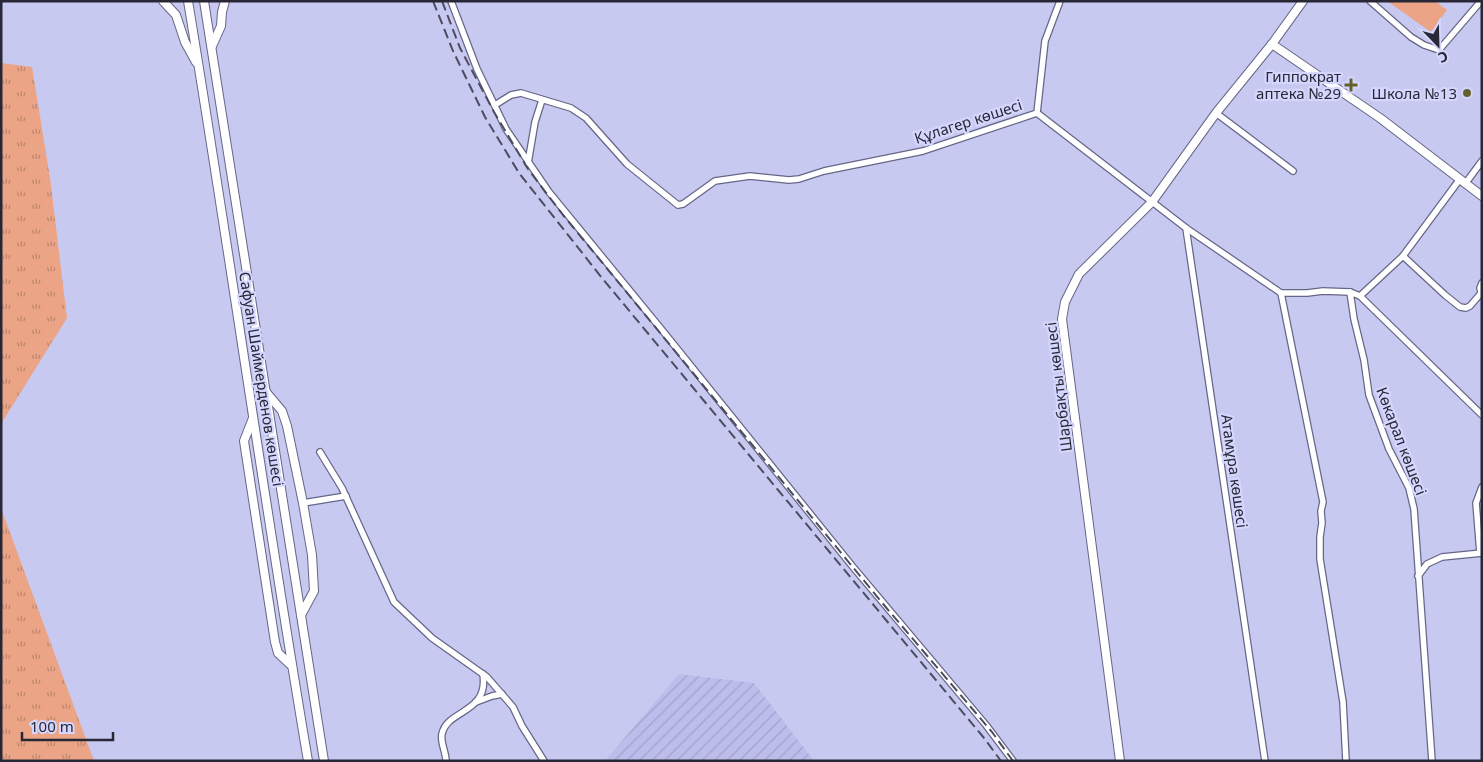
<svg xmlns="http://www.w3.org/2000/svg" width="1483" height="762" viewBox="0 0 1483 762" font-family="'Noto Sans',sans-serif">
	<defs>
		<pattern id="industrial-furrows" width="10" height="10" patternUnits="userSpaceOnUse" patternTransform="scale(1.25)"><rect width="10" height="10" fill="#bdbdec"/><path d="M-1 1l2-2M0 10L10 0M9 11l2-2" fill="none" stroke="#a2a2cb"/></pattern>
		<pattern id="grass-tufts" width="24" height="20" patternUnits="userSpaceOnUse" patternTransform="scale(1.25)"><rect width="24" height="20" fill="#eba485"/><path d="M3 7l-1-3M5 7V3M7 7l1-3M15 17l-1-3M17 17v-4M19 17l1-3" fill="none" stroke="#be866e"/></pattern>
	</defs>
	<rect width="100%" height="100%" fill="#c8c9f0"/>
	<path fill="url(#industrial-furrows)" d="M679 674 754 683 814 761H605Z"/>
	<g fill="url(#grass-tufts)">
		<path d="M1 63 32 67 50 178 67 318 1 424Z"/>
		<path d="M1 508 94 761H1Z"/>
	</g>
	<path fill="#eba485" d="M1387 1H1435L1447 10 1431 32Z"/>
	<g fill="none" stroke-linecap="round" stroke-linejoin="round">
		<g stroke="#668" stroke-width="8">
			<g id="street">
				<path d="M451 1 477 69 506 129 549 192 662 330 853 567 986 725 1013 761"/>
				<path d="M1370 1 1411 37 1424 45 1439 50 1481 1"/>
				<path d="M495 105 511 95 521 93 571 108 586 118 627 164 678 205 683 204 715 181 750 176 789 180 799 179 824 171 923 151 1037 113 1186 228 1265 761"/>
				<path d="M1037 113 1045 41 1060 1"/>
				<path d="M1216 113 1293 171"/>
				<path d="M528 163 535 122 542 100"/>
				<path d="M1465 184 1482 161"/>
				<path d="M1186 228 1281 293 1323 502 1321 511 1322 523 1320 537V559L1343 702 1346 761"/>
				<path d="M1403 256 1445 295 1460 307 1466 308 1470 306 1482 292"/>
				<path d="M1481 292 1480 288 1482 283"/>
				<path d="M1281 293H1307L1323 291 1350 292"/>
				<path d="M1360 296 1482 415"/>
				<path d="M320 452 342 488 394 602 432 638 487 677 513 707 522 726 544 761"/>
				<path d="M303 503 346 496"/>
				<path d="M1480 553 1476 503 1482 487"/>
				<path d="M1418 576 1427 564 1442 557 1482 553"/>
				<path d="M476 702 492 696 502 694"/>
				<path d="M446 761C446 752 440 742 442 734 447 709 489 714 483 674"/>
				<path d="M1432 761 1414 509 1409 488 1389 449 1369 395 1364 360 1354 319 1350 292 1360 296 1403 256 1460 179"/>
			</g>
		</g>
		<g stroke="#668" stroke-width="10">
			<g id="secondary">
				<path d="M163 1 176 15 185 42 196 62"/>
				<path d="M188 1C230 254 265 508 308 761"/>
				<path d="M204 1 324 761"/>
				<path d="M1272 44 1380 118 1482 196"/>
				<path d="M212 46 221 26 222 12 225 1"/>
				<path d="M266 392 282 411 287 426 303 503 312 555 314 591 301 615"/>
				<path d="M253 418 244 441 275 642 278 653 292 666"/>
				<path d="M1120 761 1062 319 1065 302 1079 274 1152 202 1216 113 1272 44 1303 1"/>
			</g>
		</g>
		<use href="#street" stroke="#fff" stroke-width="5.5"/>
		<use href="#secondary" stroke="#fff" stroke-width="8"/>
		<g stroke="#4c4c61" stroke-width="2" stroke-dasharray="10 5" stroke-linecap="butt">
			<path d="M433 1 453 51 485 117 519 173 602 278 984 738 1001 761"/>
			<path d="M442 1 460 48 494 112 528 169 563 215 884 605 992 732 1013 761"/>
		</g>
	</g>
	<g fill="#64602c" stroke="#d5d6fe" stroke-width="2">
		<path d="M1348.5 77.5h5v5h5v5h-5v5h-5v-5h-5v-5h5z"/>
		<circle cx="1467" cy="93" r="5"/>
	</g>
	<g text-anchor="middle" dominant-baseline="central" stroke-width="4.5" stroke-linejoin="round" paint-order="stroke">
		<g font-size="15" fill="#272736" stroke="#d5d6fe" text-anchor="end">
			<text x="1341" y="76">Гиппократ<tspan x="1341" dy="17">аптека №29</tspan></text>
			<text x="1457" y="93">Школа №13</text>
		</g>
		<g font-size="15" fill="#272736" stroke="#d5d6fe">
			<text transform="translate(968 121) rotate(-18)">Құлагер көшесі</text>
			<text transform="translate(262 379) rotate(81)">Сафуан Шаймерденов көшесі</text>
			<text transform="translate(1058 387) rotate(-97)">Шарбақты көшесі</text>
			<text transform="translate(1402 441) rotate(69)">Көкарал көшесі</text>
			<text transform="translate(1235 471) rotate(82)">Атамұра көшесі</text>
		</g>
	</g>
	<rect width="1483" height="762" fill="none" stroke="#272736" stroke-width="5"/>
	<g transform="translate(1438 45) rotate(157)" stroke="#d5d6fe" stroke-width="4" paint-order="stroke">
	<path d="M0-4L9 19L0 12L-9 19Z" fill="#272736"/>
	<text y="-8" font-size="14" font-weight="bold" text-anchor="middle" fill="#272736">С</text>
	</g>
	<path d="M22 732v8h91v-8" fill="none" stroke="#272736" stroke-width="2.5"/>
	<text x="30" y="732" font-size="15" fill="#272736" stroke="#d5d6fe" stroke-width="4" paint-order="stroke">100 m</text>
</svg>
